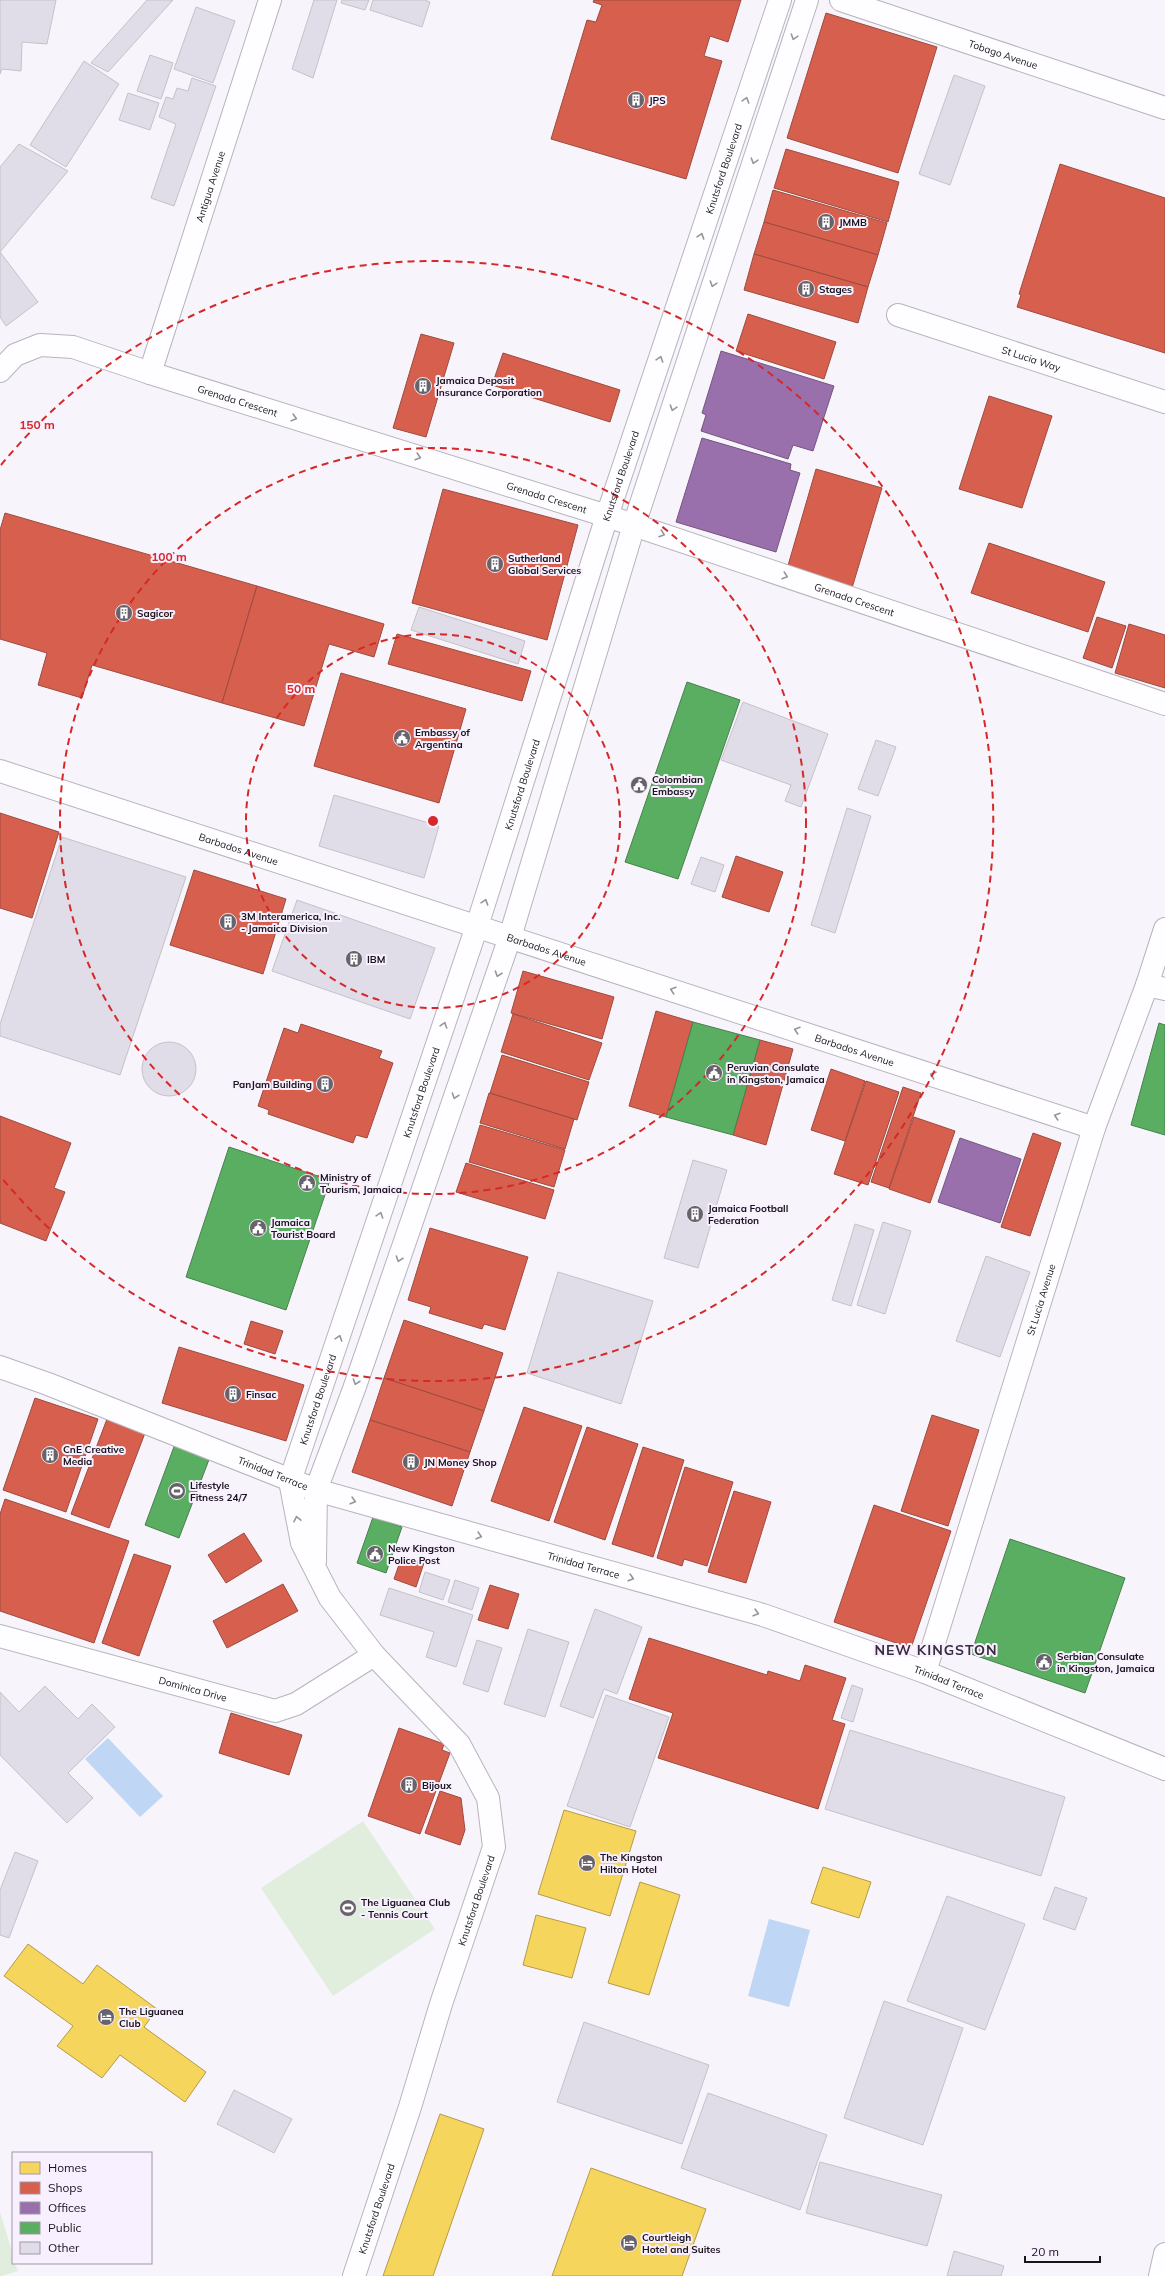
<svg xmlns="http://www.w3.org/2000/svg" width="1165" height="2276" viewBox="0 0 1165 2276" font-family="Mulish,sans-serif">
	<rect width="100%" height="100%" fill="#f8f4fc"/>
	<g fill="#e1eede">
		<path d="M363 1821 435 1929 333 1996 261 1888Z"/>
		<path d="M0 2212 13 2255V2263H15L18 2271 2 2276H0Z"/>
	</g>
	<g fill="#bfd7f4">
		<path d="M108 1738 163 1796 140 1817 85 1759Z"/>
		<path d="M769 1919 810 1930 789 2007 748 1996Z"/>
	</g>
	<g fill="#f6d55c" stroke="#b49b49">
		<path d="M564 1810 636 1831 610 1916 538 1894Z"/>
		<path d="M823 1867 871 1882 859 1918 811 1903Z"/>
		<path d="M640 1882 680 1895 649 1995 608 1983Z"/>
		<path d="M536 1915 586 1928 572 1978 523 1965Z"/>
		<path d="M28 1944 83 1984 97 1965 157 2009 144 2027 206 2072 185 2102 120 2055 102 2078 57 2046 73 2026 4 1976Z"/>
		<path d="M440 2114 484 2129 433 2276H383Z"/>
		<path d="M591 2168 706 2209 682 2276H552Z"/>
	</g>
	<g fill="#d6604d" stroke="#9e4a3f">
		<path d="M594 0H741L728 42 710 36 704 56 722 61 686 179 551 139 587 20 596 22 602 5 593 2Z"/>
		<path d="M826 13 937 47 898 173 787 138Z"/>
		<path d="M786 149 899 182 888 222 774 188Z"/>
		<path d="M1060 164 1165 198V353L1017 307 1021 295 1019 294Z"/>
		<path d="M773 190 887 223 878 255 764 222Z"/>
		<path d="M764 222 878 255 868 287 754 254Z"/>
		<path d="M754 254 868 287 858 323 744 290Z"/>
		<path d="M748 314 836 342 824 379 736 351Z"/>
		<path d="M421 334 454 343 426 437 393 428Z"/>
		<path d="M503 353 620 390 610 422 492 385Z"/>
		<path d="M989 396 1052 416 1022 508 959 489Z"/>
		<path d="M816 469 882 488 852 588 787 569Z"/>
		<path d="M443 489 578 525 547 640 412 603Z"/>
		<path d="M5 513 257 586 222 703 92 665 82 698 38 685 47 653 0 639V530Z"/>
		<path d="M989 543 1105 582 1088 632 971 593Z"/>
		<path d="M257 586 384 624 374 657 329 644 304 726 222 703Z"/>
		<path d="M1097 617 1126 626 1112 668 1083 658Z"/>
		<path d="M1129 624 1165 635V688L1115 673Z"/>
		<path d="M397 634 531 671 522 701 388 664Z"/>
		<path d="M341 673 466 709 439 803 314 766Z"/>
		<path d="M0 813 59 832 32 918 0 908Z"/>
		<path d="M736 856 783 872 769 912 722 897Z"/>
		<path d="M194 870 286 899 263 974 170 945Z"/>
		<path d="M523 971 614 997 602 1039 511 1013Z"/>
		<path d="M656 1011 693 1022 666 1117 629 1106Z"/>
		<path d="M513 1014 602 1043 589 1080 501 1052Z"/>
		<path d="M301 1024 382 1051 379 1058 393 1063 367 1138 356 1135 353 1143 268 1114 269 1110 258 1106 284 1028 298 1033Z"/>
		<path d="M760 1040 793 1049 766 1145 733 1135Z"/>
		<path d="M502 1055 589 1082 577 1120 490 1093Z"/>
		<path d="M831 1069 865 1081 845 1141 811 1130Z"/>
		<path d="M866 1081 899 1092 868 1185 834 1174Z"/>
		<path d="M903 1087 921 1093 889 1188 871 1182Z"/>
		<path d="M489 1093 574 1119 565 1149 480 1123Z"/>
		<path d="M0 1116 71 1143 54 1188 65 1192 46 1241 0 1223Z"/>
		<path d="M914 1117 955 1131 930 1203 889 1189Z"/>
		<path d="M480 1125 565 1150 554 1187 469 1162Z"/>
		<path d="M1033 1133 1061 1143 1030 1236 1001 1227Z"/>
		<path d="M466 1163 554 1190 545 1219 456 1192Z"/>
		<path d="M430 1228 528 1257 505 1330 484 1324 482 1329 429 1313 431 1307 408 1300Z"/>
		<path d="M404 1320 503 1353 484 1411 384 1378Z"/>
		<path d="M251 1321 283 1331 275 1354 244 1344Z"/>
		<path d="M179 1347 304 1385 286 1441 162 1403Z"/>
		<path d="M384 1378 484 1411 470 1452 370 1420Z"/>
		<path d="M35 1398 98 1419 66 1512 3 1490Z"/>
		<path d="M524 1407 582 1426 549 1521 491 1501Z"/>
		<path d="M932 1415 979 1430 948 1526 901 1511Z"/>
		<path d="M107 1419 145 1433 109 1528 71 1514Z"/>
		<path d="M370 1420 470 1452 452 1506 352 1472Z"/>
		<path d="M587 1427 638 1444 605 1540 554 1522Z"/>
		<path d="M643 1447 684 1460 653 1557 612 1544Z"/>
		<path d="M685 1467 733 1482 707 1566 684 1559 682 1566 657 1558Z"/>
		<path d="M734 1491 771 1502 746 1583 708 1572Z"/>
		<path d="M5 1499 129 1541 94 1643 0 1611V1514Z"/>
		<path d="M874 1505 951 1531 911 1648 834 1622Z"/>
		<path d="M244 1533 262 1561 226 1583 208 1555Z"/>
		<path d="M134 1554 171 1566 139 1656 102 1643Z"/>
		<path d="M402 1556 424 1563 416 1587 394 1579Z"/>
		<path d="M283 1584 298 1611 227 1648 213 1621Z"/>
		<path d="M490 1585 519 1594 508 1629 478 1620Z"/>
		<path d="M649 1638 767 1675 768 1671 800 1681 805 1665 846 1678 832 1720 845 1724 818 1809 658 1758 673 1713 629 1699Z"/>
		<path d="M231 1713 302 1735 289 1775 219 1753Z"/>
		<path d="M399 1728 444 1744 442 1750 450 1753 420 1834 368 1816Z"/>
		<path d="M440 1791 461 1798 465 1830 460 1845 425 1833Z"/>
	</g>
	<g fill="#9970ab" stroke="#735580">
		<path d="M721 351 834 386 813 451 793 445 788 459 701 431 706 415 702 413Z"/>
		<path d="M702 438 791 464 790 470 800 473 776 552 676 522Z"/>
		<path d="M960 1138 1021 1159 1000 1223 938 1202Z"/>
	</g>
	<g fill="#5aae61" stroke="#47804d">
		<path d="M687 682 740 700 678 879 625 862Z"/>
		<path d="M693 1022 760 1040 733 1135 666 1117Z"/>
		<path d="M1159 1023 1165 1025V1135L1131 1125Z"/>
		<path d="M229 1147 330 1180 286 1310 186 1277Z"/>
		<path d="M175 1444 210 1457 179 1538 145 1525Z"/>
		<path d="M373 1517 402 1527 386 1573 357 1563Z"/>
		<path d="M1010 1539 1125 1578 1085 1693 971 1654Z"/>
	</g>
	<g fill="#e0dce8" stroke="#c5c2ca">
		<path d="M0 0H56L47 44 22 42 21 71 2 69 0 74Z"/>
		<path d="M147 0H173L108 72 91 63Z"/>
		<path d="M314 0H337L313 78 292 69Z"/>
		<path d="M342 0H369L365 10 341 3Z"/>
		<path d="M373 0H425L430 2 422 27 370 10Z"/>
		<path d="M196 7 235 21 213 83 174 69Z"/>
		<path d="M150 55 173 63 161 99 137 91Z"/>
		<path d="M84 61 119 84 66 167 30 145Z"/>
		<path d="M954 75 985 86 950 185 919 174Z"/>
		<path d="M192 78 216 86 174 206 151 198 176 124 159 117 166 97 173 99 177 88 188 91Z"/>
		<path d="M128 93 159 103 150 130 119 120Z"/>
		<path d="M19 144 68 171 0 252 38 302 6 326 0 317V167Z"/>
		<path d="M419 607 525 641 518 664 411 630Z"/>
		<path d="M743 702 828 734 801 807 785 801 791 785 721 760Z"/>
		<path d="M876 740 896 747 878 796 858 789Z"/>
		<path d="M334 795 439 826 424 878 319 846Z"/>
		<path d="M847 808 871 816 835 933 811 925Z"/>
		<path d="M62 837 186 877 120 1075 0 1036V1024Z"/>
		<path d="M701 857 724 865 715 892 691 884Z"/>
		<path d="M297 900 435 948 410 1019 272 971Z"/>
		<circle cx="169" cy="1069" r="27"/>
		<path d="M693 1160 727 1170 698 1268 664 1258Z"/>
		<path d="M883 1222 911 1231 885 1314 857 1305Z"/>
		<path d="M855 1224 874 1230 851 1306 832 1300Z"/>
		<path d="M986 1256 1030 1272 1000 1357 956 1341Z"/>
		<path d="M558 1272 653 1301 621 1404 527 1373Z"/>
		<path d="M425 1572 450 1580 443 1600 419 1592Z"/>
		<path d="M455 1580 479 1588 472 1610 448 1602Z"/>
		<path d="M389 1588 473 1615 456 1667 426 1657 434 1632 380 1615Z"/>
		<path d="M595 1609 642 1627 617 1694 604 1689 593 1718 560 1706Z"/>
		<path d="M528 1629 569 1642 545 1717 504 1704Z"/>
		<path d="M477 1640 502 1648 488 1692 463 1684Z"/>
		<path d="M852 1685 863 1689 853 1722 841 1718Z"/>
		<path d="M45 1686 78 1719 92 1704 115 1727 68 1773 93 1798 67 1823 0 1755V1692L19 1712Z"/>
		<path d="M606 1695 669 1717 630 1827 567 1806Z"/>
		<path d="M850 1730 1065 1797 1041 1876 825 1809Z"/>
		<path d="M15 1852 38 1861 9 1938 0 1935V1890Z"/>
		<path d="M1055 1887 1087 1898 1075 1930 1043 1919Z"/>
		<path d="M947 1896 1025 1924 985 2030 907 2001Z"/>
		<path d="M884 2001 963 2028 923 2145 844 2118Z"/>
		<path d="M584 2022 709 2065 682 2144 557 2102Z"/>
		<path d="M234 2090 292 2119 274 2153 217 2124Z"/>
		<path d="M708 2093 827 2135 800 2210 681 2168Z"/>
		<path d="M820 2162 942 2195 927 2246 806 2213Z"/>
		<path d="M954 2251 1004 2266 1001 2276H947Z"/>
	</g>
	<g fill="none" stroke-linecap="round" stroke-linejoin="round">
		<g stroke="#b8b4bc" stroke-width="24">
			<g id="minor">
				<path id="s1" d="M841 0 1165 108"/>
				<path id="s2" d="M898 315 1165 402"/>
				<path id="s3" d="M0 371 15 355 40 345 73 347 150 373 607 516 1165 704"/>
				<path id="s4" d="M150 373 270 0"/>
				<path id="s5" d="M0 771 1094 1128"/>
				<path d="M1147 985 1165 989"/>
				<path id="s6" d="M0 1367 48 1384 316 1490 763 1615 925 1672 1165 1769"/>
				<path id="s7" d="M0 1636 275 1711 296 1704 374 1655"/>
				<path id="s8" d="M925 1672 1094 1128 1147 985 1165 929"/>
				<path d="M1160 2276 1165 2254"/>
			</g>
		</g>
		<g stroke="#b8b4bc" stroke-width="24">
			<g id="major">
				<path d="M315 1561 316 1490 354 1389 510 937 634 525 807 0"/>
				<path id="s9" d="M354 2276 410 2107 441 2004 494 1847 488 1798 459 1744 374 1655 330 1598 302 1543 290 1481 477 926 607 516 780 0"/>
			</g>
		</g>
		<use href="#minor" stroke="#fefdff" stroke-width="22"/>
		<use href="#major" stroke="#fefdff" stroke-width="22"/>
	</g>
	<defs><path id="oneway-chevron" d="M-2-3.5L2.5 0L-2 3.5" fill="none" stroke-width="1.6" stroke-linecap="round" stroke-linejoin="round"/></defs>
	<g stroke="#979599">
		<use href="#oneway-chevron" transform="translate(794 37) rotate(108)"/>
		<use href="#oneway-chevron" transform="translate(746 100) rotate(-72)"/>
		<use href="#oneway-chevron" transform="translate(754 161) rotate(108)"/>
		<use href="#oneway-chevron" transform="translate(701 236) rotate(-72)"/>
		<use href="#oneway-chevron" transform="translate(713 284) rotate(108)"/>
		<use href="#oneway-chevron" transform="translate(660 359) rotate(-72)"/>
		<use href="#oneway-chevron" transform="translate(673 408) rotate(108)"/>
		<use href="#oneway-chevron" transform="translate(294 418) rotate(17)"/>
		<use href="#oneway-chevron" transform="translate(418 457) rotate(17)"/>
		<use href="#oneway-chevron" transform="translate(662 534) rotate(19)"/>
		<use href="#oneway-chevron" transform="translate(785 576) rotate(19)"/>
		<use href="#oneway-chevron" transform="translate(485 902) rotate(-72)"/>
		<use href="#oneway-chevron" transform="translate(498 974) rotate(109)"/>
		<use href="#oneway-chevron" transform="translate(673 990) rotate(-162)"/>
		<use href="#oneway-chevron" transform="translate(444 1025) rotate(-72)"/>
		<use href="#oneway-chevron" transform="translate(797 1030) rotate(-162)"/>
		<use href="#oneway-chevron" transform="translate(933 1075) rotate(-162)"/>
		<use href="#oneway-chevron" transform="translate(455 1096) rotate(109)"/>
		<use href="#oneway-chevron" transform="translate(1057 1116) rotate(-162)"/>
		<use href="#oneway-chevron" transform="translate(380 1215) rotate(-72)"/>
		<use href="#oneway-chevron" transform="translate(399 1259) rotate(109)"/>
		<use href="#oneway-chevron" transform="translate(339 1338) rotate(-72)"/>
		<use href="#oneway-chevron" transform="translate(356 1382) rotate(109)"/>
		<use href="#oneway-chevron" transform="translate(353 1501) rotate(16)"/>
		<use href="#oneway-chevron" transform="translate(297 1519) rotate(-102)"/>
		<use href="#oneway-chevron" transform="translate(479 1536) rotate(16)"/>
		<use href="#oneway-chevron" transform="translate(631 1578) rotate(16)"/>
		<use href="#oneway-chevron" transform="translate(756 1613) rotate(16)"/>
	</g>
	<g fill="none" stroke="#d62828" stroke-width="2" stroke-dasharray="7 5">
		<circle cx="433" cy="821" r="187"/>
		<circle cx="433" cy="821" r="373"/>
		<path d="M1 465A560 560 0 1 1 1 1177"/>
	</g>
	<defs>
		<g id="building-disc" transform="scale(0.9)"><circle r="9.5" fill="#68636b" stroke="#f9f0ff"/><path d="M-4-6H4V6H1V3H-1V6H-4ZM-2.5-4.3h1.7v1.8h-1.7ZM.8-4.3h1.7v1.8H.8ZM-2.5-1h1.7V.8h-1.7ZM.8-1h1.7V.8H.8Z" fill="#fff"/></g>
		<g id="civic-disc" transform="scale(0.9)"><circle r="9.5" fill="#68636b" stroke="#f9f0ff"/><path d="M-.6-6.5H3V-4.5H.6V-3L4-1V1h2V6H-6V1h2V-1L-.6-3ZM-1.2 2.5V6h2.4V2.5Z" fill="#fff"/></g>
		<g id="stadium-disc" transform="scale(0.9)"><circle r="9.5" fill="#68636b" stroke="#f9f0ff"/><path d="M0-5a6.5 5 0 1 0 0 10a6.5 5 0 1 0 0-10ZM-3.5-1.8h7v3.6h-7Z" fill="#fff"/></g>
		<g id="hotel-disc" transform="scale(0.9)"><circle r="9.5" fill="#68636b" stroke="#f9f0ff"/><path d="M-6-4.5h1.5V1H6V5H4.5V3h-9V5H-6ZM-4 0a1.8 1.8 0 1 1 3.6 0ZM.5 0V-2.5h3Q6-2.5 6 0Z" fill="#fff"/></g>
	</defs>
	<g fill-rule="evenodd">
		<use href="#building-disc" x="636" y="100"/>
		<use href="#building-disc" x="826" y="222"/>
		<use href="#building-disc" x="806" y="289"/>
		<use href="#building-disc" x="423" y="386"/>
		<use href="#building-disc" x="495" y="564"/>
		<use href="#building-disc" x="124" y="613"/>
		<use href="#civic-disc" x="402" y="738"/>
		<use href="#civic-disc" x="639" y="785"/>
		<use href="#building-disc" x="228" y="922"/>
		<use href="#building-disc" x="354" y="959"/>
		<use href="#civic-disc" x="714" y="1073"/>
		<use href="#building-disc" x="325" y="1084"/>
		<use href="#civic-disc" x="307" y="1183"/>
		<use href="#building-disc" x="695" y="1214"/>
		<use href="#civic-disc" x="258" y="1228"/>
		<use href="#building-disc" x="233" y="1394"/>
		<use href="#building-disc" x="50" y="1455"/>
		<use href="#building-disc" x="411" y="1462"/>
		<use href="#stadium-disc" x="177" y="1491"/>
		<use href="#civic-disc" x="375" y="1554"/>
		<use href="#civic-disc" x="1044" y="1662"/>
		<use href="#building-disc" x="409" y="1785"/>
		<use href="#hotel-disc" x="587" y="1863"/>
		<use href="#stadium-disc" x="348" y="1908"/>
		<use href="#hotel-disc" x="106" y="2017"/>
		<use href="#hotel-disc" x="629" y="2243"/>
	</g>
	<g text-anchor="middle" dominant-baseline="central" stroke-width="4" stroke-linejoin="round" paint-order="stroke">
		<g font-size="10" fill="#1a151d" stroke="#f9f0ff">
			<text stroke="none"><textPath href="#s1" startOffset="171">Tobago Avenue</textPath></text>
			<text stroke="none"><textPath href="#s9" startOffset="2264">Knutsford Boulevard</textPath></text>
			<text stroke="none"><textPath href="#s4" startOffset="196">Antigua Avenue</textPath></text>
			<text stroke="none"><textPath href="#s2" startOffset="140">St Lucia Way</textPath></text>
			<text stroke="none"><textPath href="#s3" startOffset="255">Grenada Crescent</textPath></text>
			<text stroke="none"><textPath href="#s9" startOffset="1940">Knutsford Boulevard</textPath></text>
			<text stroke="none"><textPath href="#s3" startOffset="579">Grenada Crescent</textPath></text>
			<text stroke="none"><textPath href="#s3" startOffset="903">Grenada Crescent</textPath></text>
			<text stroke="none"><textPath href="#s9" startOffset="1616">Knutsford Boulevard</textPath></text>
			<text stroke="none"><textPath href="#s5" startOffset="251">Barbados Avenue</textPath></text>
			<text stroke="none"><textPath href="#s5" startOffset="575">Barbados Avenue</textPath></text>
			<text stroke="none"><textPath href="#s5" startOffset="899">Barbados Avenue</textPath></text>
			<text stroke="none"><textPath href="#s9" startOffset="1292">Knutsford Boulevard</textPath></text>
			<text stroke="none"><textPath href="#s8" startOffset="390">St Lucia Avenue</textPath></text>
			<text stroke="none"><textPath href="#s9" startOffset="968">Knutsford Boulevard</textPath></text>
			<text stroke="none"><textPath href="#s6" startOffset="293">Trinidad Terrace</textPath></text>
			<text stroke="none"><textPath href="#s6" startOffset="617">Trinidad Terrace</textPath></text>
			<text stroke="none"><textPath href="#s6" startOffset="1001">Trinidad Terrace</textPath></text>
			<text stroke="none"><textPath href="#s7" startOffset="200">Dominica Drive</textPath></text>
			<text stroke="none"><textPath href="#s9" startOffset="395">Knutsford Boulevard</textPath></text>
			<text stroke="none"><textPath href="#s9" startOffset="71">Knutsford Boulevard</textPath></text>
		</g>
		<g font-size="10" font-weight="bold" fill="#1a151d" stroke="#f9f0ff" text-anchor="start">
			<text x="649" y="100">JPS</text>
			<text x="839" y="222">JMMB</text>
			<text x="819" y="289">Stages</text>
			<text x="436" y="380">Jamaica Deposit<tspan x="436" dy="12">Insurance Corporation</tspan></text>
			<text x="508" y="558">Sutherland<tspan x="508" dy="12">Global Services</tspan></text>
			<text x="137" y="613">Sagicor</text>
			<text x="415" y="732">Embassy of<tspan x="415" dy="12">Argentina</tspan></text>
			<text x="652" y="779">Colombian<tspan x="652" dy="12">Embassy</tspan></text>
			<text x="241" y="916">3M Interamerica, Inc.<tspan x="241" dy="12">- Jamaica Division</tspan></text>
			<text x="367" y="959">IBM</text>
			<text x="727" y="1067">Peruvian Consulate<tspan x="727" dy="12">in Kingston, Jamaica</tspan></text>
			<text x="312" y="1084" text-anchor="end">PanJam Building</text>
			<text x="320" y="1177">Ministry of<tspan x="320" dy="12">Tourism, Jamaica</tspan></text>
			<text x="708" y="1208">Jamaica Football<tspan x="708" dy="12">Federation</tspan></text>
			<text x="271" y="1222">Jamaica<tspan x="271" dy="12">Tourist Board</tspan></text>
			<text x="246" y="1394">Finsac</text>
			<text x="63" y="1449">CnE Creative<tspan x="63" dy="12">Media</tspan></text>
			<text x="424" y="1462">JN Money Shop</text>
			<text x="190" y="1485">Lifestyle<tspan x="190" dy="12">Fitness 24/7</tspan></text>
			<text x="388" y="1548">New Kingston<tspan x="388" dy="12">Police Post</tspan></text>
			<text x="1057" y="1656">Serbian Consulate<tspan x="1057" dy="12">in Kingston, Jamaica</tspan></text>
			<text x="422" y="1785">Bijoux</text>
			<text x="600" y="1857">The Kingston<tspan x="600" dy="12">Hilton Hotel</tspan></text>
			<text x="361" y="1902">The Liguanea Club<tspan x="361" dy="12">- Tennis Court</tspan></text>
			<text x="119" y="2011">The Liguanea<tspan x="119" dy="12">Club</tspan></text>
			<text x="642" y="2237">Courtleigh<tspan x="642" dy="12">Hotel and Suites</tspan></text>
		</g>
		<g font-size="14" font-weight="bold" letter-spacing="1" fill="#382c3f" stroke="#f9f0ff">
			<text x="936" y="1650">NEW KINGSTON</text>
		</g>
	</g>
	<circle cx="433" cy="821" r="6" fill="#d62828" stroke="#f9f0ff" stroke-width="2"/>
	<g font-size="12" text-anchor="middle" font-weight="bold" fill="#d62828" stroke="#f9f0ff" stroke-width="4" stroke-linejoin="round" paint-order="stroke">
		<text x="37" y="429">150 m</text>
		<text x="169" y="561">100 m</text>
		<text x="301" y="693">50 m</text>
	</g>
	<rect x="12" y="2152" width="140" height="112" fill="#f9f0ff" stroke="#a098a5"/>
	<rect x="20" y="2162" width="20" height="12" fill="#f6d55c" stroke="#a098a5"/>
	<text x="48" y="2172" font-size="12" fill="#1a151d">Homes</text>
	<rect x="20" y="2182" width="20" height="12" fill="#d6604d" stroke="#a098a5"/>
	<text x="48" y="2192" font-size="12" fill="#1a151d">Shops</text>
	<rect x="20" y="2202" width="20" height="12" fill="#9970ab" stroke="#a098a5"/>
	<text x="48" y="2212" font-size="12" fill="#1a151d">Offices</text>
	<rect x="20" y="2222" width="20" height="12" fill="#5aae61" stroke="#a098a5"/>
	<text x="48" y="2232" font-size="12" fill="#1a151d">Public</text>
	<rect x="20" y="2242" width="20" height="12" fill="#e0dce8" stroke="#a098a5"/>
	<text x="48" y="2252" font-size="12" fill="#1a151d">Other</text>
	<path d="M1025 2256v6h75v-6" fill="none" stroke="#1a151d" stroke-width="2"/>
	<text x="1031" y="2256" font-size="12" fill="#1a151d" stroke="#f9f0ff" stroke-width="3" paint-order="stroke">20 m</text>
</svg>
